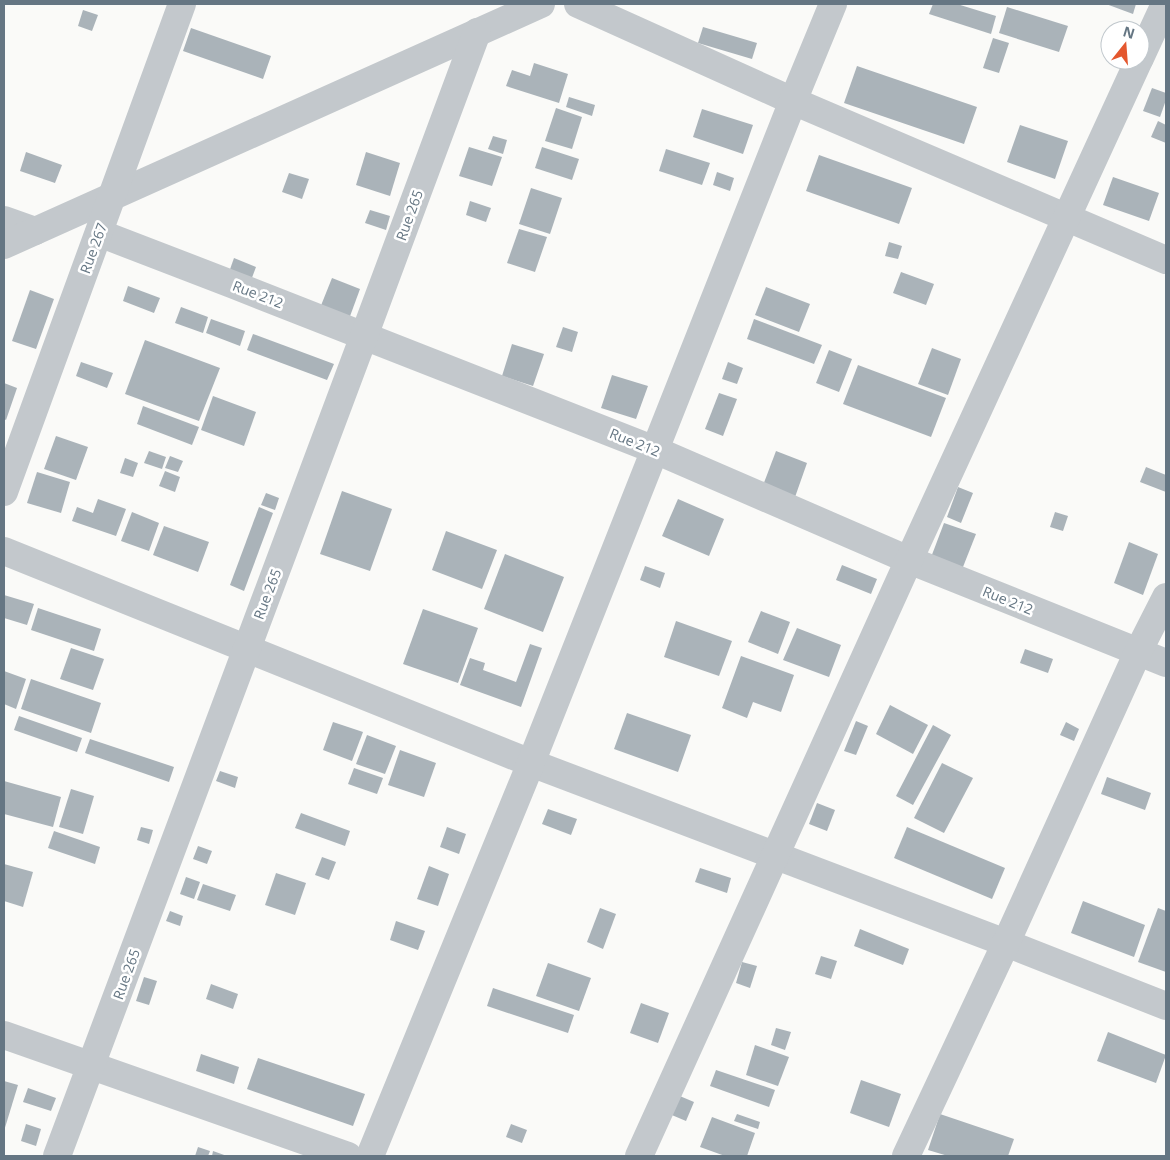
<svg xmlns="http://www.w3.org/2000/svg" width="1170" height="1160" viewBox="0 0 1170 1160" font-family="'Open Sans',sans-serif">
	<rect width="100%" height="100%" fill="#fafaf8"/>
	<g fill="#aab3b9">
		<path d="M933 4H957L996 16 991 34 929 14Z"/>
		<path d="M1106 4H1136L1133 14Z"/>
		<path d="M1007 7 1068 26 1059 52 999 33Z"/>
		<path d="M83 10 98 15 92 31 78 26Z"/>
		<path d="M703 27 757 43 752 59 698 43Z"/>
		<path d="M191 28 271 56 263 79 183 51Z"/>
		<path d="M993 38 1009 43 999 73 983 68Z"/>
		<path d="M534 63 568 74 559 103 506 86 512 70 530 76Z"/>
		<path d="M857 66 977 107 964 144 844 103Z"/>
		<path d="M1152 88 1166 93V100L1160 117 1143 111Z"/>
		<path d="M569 97 595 105 592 116 566 107Z"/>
		<path d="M556 108 582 117 572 149 545 141Z"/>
		<path d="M702 109 753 125 743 154 693 137Z"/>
		<path d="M1158 121 1166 125V143L1151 137Z"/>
		<path d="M1020 125 1068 141 1055 179 1007 162Z"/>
		<path d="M493 136 507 140 503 154 488 149Z"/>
		<path d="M469 147 502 157 492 186 459 176Z"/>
		<path d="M542 147 579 159 572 180 535 168Z"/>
		<path d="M666 149 710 163 702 185 659 171Z"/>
		<path d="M26 152 62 165 55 183 20 171Z"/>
		<path d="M366 152 400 163 390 196 356 185Z"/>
		<path d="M819 155 912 188 899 224 806 191Z"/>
		<path d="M717 172 734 178 730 191 713 185Z"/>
		<path d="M289 173 309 179 302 199 282 192Z"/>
		<path d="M1113 177 1159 193 1149 221 1103 205Z"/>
		<path d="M531 188 562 198 550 234 519 224Z"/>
		<path d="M470 201 491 208 486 222 466 215Z"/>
		<path d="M370 210 390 216 386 230 365 223Z"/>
		<path d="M519 229 547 237 535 272 507 263Z"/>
		<path d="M889 242 902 246 898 259 885 256Z"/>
		<path d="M234 258 256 267 250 283 228 275Z"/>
		<path d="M901 272 934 284 926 305 893 293Z"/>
		<path d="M332 278 360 289 349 319 320 308Z"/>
		<path d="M128 286 160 298 154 313 123 301Z"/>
		<path d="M766 287 810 304 799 332 755 315Z"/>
		<path d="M30 290 54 299 36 349 12 341Z"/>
		<path d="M181 307 208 317 203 333 175 323Z"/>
		<path d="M211 319 245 331 240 346 206 333Z"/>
		<path d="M754 319 822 345 814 364 747 339Z"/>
		<path d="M563 327 578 332 572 352 556 347Z"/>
		<path d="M253 334 334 364 327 380 247 350Z"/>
		<path d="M145 340 220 368 199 421 125 394Z"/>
		<path d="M512 344 544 354 533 386 502 376Z"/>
		<path d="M932 348 961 359 948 395 918 384Z"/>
		<path d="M829 350 852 359 839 392 816 383Z"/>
		<path d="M81 362 113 373 107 388 76 376Z"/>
		<path d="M728 362 743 368 737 384 722 379Z"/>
		<path d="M858 365 946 398 931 437 843 404Z"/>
		<path d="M612 375 648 386 636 419 601 408Z"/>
		<path d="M4 383 17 388 6 420 4 419Z"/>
		<path d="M719 393 737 399 723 436 705 429Z"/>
		<path d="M213 396 256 412 244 446 201 430Z"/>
		<path d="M143 406 199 427 192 445 137 424Z"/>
		<path d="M56 436 88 447 76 480 44 469Z"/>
		<path d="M149 451 166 457 162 469 144 463Z"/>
		<path d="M776 451 807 463 794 500 762 488Z"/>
		<path d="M170 456 183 461 178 472 165 468Z"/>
		<path d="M125 458 138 463 133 477 120 473Z"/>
		<path d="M1146 467 1166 475V492L1140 482Z"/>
		<path d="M165 471 180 477 175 492 159 486Z"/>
		<path d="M37 472 70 482 61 513 27 503Z"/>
		<path d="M958 487 973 493 961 523 947 517Z"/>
		<path d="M342 491 392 509 370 571 320 554Z"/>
		<path d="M266 493 279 498 275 510 261 505Z"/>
		<path d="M98 499 126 509 116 536 72 521 77 507 93 513Z"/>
		<path d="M678 499 724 519 709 556 662 536Z"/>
		<path d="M259 507 273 513 244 591 230 585Z"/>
		<path d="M132 512 159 523 149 551 121 541Z"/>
		<path d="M1055 512 1068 516 1063 531 1050 527Z"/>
		<path d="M944 523 976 534 961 572 930 560Z"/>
		<path d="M164 526 209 542 198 572 153 555Z"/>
		<path d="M446 531 497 550 482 589 432 570Z"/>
		<path d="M1129 542 1158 554 1143 595 1114 583Z"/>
		<path d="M505 554 564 577 543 632 484 609Z"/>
		<path d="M842 565 877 579 871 594 836 580Z"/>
		<path d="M645 566 665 573 660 588 640 580Z"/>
		<path d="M4 595 34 604 27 625 4 618Z"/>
		<path d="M38 608 101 629 94 651 31 630Z"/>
		<path d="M423 609 478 628 458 683 403 664Z"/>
		<path d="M761 611 790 622 778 654 748 642Z"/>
		<path d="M676 621 732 641 719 676 664 657Z"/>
		<path d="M797 628 841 645 829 677 783 660Z"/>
		<path d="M530 644 542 648 521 707 460 685 470 658 485 663 483 670 516 682Z"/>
		<path d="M71 648 104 659 93 690 60 679Z"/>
		<path d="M1025 649 1053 659 1048 673 1020 663Z"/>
		<path d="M741 656 794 675 781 712 753 702 747 718 722 708Z"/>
		<path d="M4 671 26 679 16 709 4 704Z"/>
		<path d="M31 679 101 703 91 733 21 709Z"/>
		<path d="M890 705 928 725 913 754 876 734Z"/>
		<path d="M627 713 691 735 678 772 614 749Z"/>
		<path d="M19 716 82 738 77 752 14 730Z"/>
		<path d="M856 721 868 726 856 755 844 751Z"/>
		<path d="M333 722 363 732 352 761 323 750Z"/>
		<path d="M1066 722 1079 729 1074 741 1060 735Z"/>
		<path d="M933 725 951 735 913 805 896 796Z"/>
		<path d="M367 735 396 746 385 774 356 764Z"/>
		<path d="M90 739 174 767 169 782 85 753Z"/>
		<path d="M400 750 436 763 424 797 388 785Z"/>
		<path d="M942 763 973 778 944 833 914 818Z"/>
		<path d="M354 768 383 778 377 794 348 784Z"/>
		<path d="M220 771 238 777 235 788 216 781Z"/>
		<path d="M1107 777 1151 793 1145 810 1101 794Z"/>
		<path d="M4 781 61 797 53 827 4 814Z"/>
		<path d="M71 789 94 796 83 834 59 827Z"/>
		<path d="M817 803 835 810 827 831 809 824Z"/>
		<path d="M548 809 577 819 571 835 542 824Z"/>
		<path d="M301 813 350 831 345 846 295 828Z"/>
		<path d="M141 827 153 830 149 844 137 840Z"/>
		<path d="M447 827 466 834 459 854 440 847Z"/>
		<path d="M907 827 1005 868 992 899 894 858Z"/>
		<path d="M54 831 100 847 95 864 48 848Z"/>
		<path d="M198 846 212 851 207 864 193 859Z"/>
		<path d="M322 857 336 862 329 880 315 875Z"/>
		<path d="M4 864 33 872 23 907 4 901Z"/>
		<path d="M429 866 449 874 438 906 417 899Z"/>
		<path d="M700 868 731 878 727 893 695 882Z"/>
		<path d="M276 873 306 883 295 915 265 905Z"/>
		<path d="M186 877 200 882 194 899 180 894Z"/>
		<path d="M203 884 236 895 230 911 197 900Z"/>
		<path d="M1083 901 1145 925 1134 957 1071 933Z"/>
		<path d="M600 908 616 914 603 949 587 942Z"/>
		<path d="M1158 908 1166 911V972L1138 962Z"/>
		<path d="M170 911 183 916 180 926 166 921Z"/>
		<path d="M396 921 425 931 418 950 390 940Z"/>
		<path d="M860 929 909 949 903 965 854 946Z"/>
		<path d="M821 956 837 961 831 979 815 974Z"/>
		<path d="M742 962 757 966 750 988 736 983Z"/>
		<path d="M548 963 591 978 579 1011 536 996Z"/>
		<path d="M144 977 157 981 149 1005 136 1001Z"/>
		<path d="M211 984 238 994 233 1009 206 999Z"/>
		<path d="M493 988 574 1015 568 1033 487 1006Z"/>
		<path d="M641 1003 669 1013 658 1043 630 1033Z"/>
		<path d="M776 1028 791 1032 785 1050 771 1045Z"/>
		<path d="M1108 1032 1166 1055 1156 1083 1097 1061Z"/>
		<path d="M755 1045 789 1057 778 1086 746 1075Z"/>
		<path d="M201 1054 239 1067 234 1084 196 1071Z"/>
		<path d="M258 1058 365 1094 353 1126 247 1089Z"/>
		<path d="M716 1070 775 1090 769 1107 710 1086Z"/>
		<path d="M861 1080 901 1094 889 1127 850 1113Z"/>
		<path d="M4 1081 18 1085 4 1131Z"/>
		<path d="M28 1088 56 1098 51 1111 23 1102Z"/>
		<path d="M675 1094 694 1102 686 1121 667 1113Z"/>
		<path d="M737 1114 760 1122 758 1129 734 1121Z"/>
		<path d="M940 1114 1014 1139 1008 1156H948L928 1150Z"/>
		<path d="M712 1117 755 1133 747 1156H725L700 1147Z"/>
		<path d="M26 1124 41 1129 36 1146 21 1141Z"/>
		<path d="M511 1124 527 1130 522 1143 506 1137Z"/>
		<path d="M198 1147 210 1151 208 1156H195Z"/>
		<path d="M213 1151 227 1156H212Z"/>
	</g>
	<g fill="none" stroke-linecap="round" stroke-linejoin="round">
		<g stroke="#c3c8cc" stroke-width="28">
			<path d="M578 4 793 101 1166 260"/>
			<path d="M1140 58 1165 4"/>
			<path d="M4 220 35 231"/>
			<path d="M99 233 234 285 655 450 909 560 1166 663"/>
			<path d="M4 245 541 4"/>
			<path d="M4 492 182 4"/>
			<path d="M4 551 531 763 1006 943 1166 1006"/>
			<path d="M4 1035 348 1156"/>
			<path d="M57 1156 364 336 477 32"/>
			<path d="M370 1156 531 763 793 101 833 4"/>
			<path d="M639 1156 909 560 1139 60"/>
			<path d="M906 1156 1006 943 1138 652 1166 597"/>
		</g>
	</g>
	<g text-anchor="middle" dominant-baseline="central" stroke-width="5" stroke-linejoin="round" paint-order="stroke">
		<g font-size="14" fill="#657683" stroke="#fff">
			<text transform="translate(409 215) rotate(-70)">Rue 265</text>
			<text transform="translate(93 248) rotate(-70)">Rue 267</text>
			<text transform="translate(258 294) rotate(21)">Rue 212</text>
			<text transform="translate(635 442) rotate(22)">Rue 212</text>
			<text transform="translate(267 594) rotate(-69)">Rue 265</text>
			<text transform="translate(1008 600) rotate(22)">Rue 212</text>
			<text transform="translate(126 974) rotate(-70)">Rue 265</text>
		</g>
	</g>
	<rect width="1170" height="1160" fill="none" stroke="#657683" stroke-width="10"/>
	<g transform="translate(1125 45) rotate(17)"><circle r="24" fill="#ffffff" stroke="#c1c8cd"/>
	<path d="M0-4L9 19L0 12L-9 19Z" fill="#e4572e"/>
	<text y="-8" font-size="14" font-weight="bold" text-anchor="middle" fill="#657683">N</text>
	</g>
</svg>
